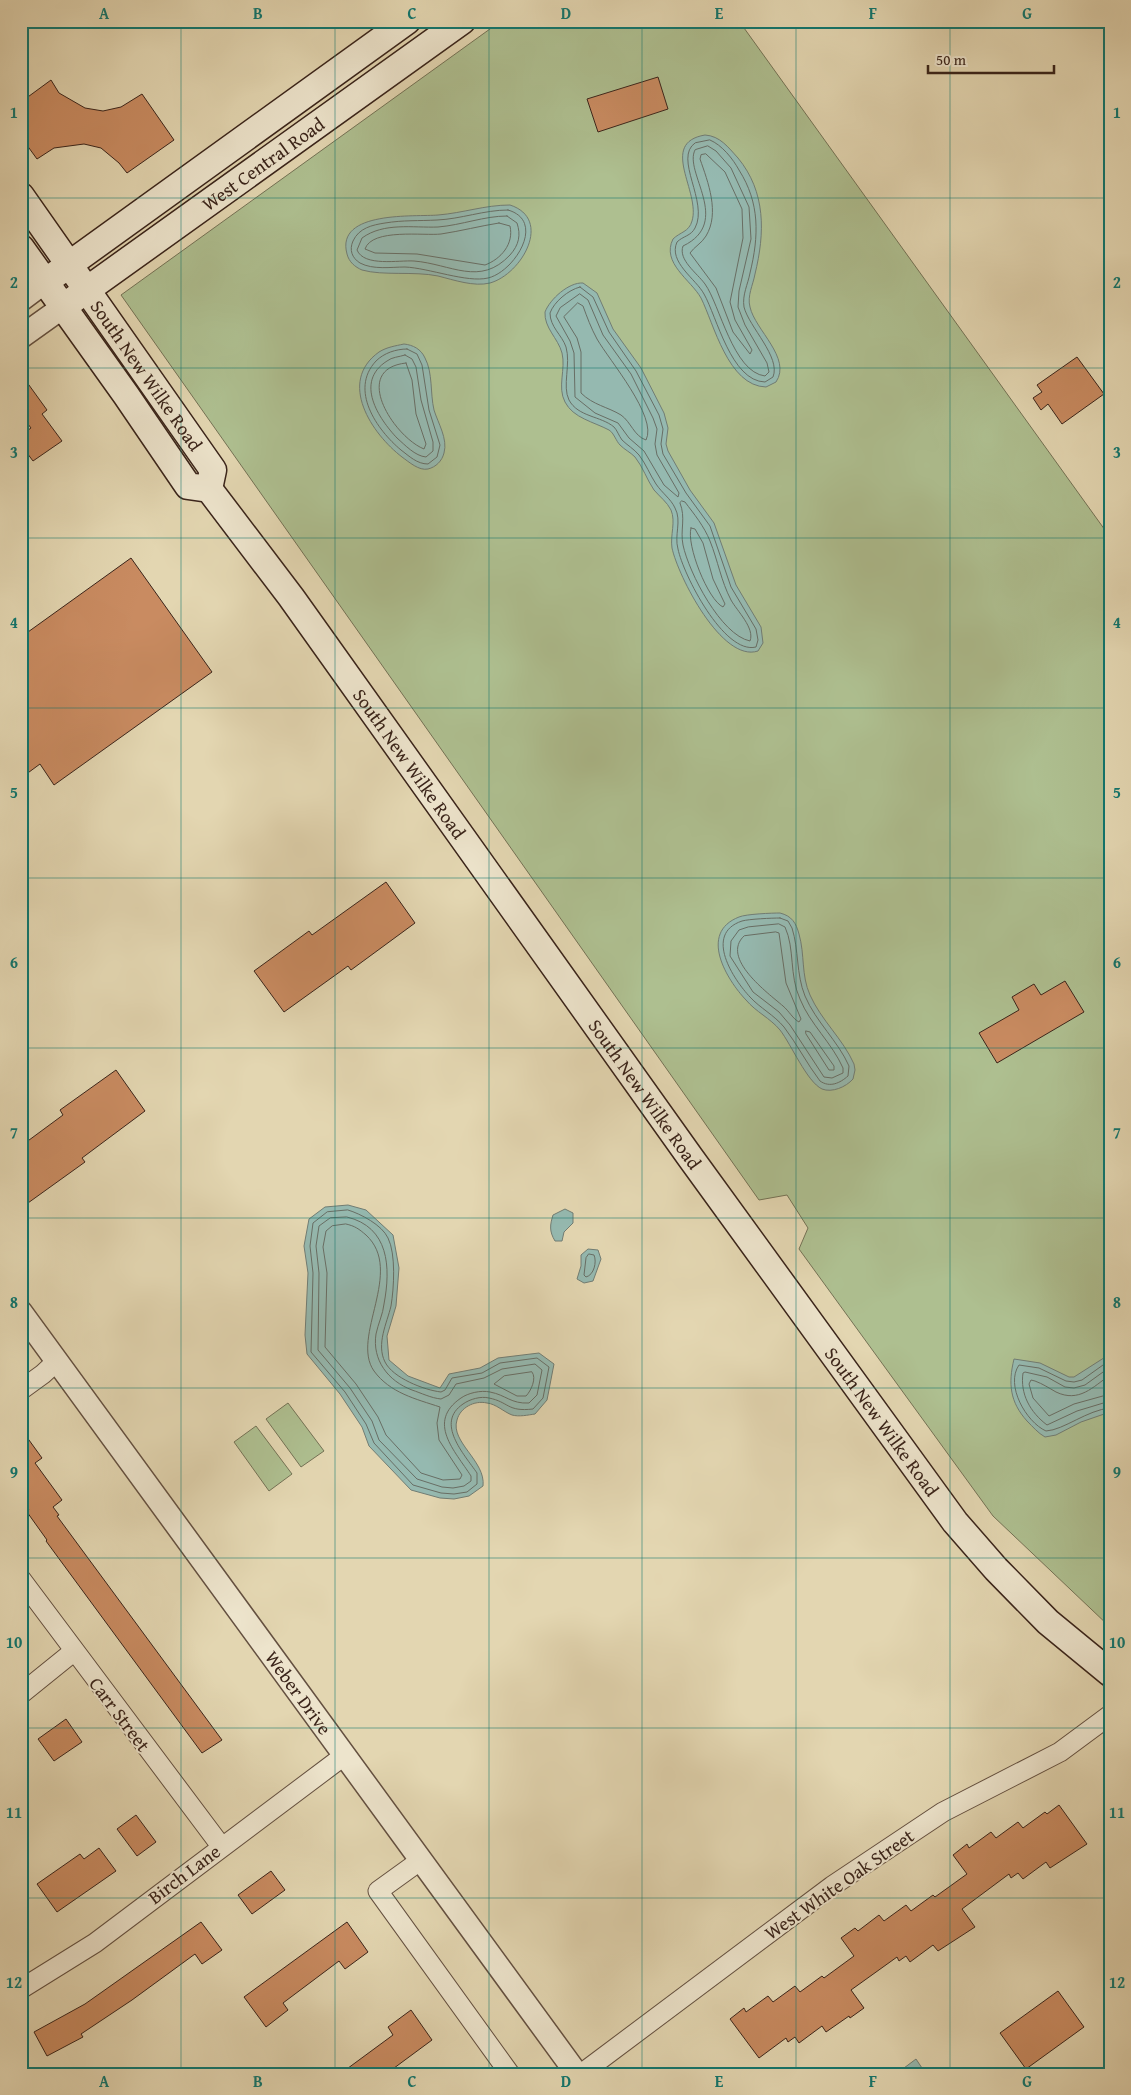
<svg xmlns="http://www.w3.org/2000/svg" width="1131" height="2095" viewBox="0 0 1131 2095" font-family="'Gentium Book Plus',serif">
	<rect width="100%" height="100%" fill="#e3d6b1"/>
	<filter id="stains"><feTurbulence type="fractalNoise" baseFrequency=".004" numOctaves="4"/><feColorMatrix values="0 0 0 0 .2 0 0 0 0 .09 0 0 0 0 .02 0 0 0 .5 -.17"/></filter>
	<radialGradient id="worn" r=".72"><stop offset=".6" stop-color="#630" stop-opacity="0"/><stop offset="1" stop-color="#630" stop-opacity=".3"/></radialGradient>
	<g fill="#aebf90" stroke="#747255">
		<path d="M501 21H739L1110 537V1627L993 1516 799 1249 808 1228 787 1195 759 1200 121 295Z"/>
		<path d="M288 1403 324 1451 301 1467 266 1419Z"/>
		<path d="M256 1426 292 1474 269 1491 234 1442Z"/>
	</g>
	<g fill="#95b9b0" stroke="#717d74">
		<path d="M705 135C720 136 728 147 738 158 766 192 765 233 755 274 753 285 747 296 750 307 755 330 792 358 776 382L766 387C728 386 714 324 701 298 691 280 661 263 673 239 680 232 689 232 692 221 701 192 658 143 705 135Z"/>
		<path d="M510 205C553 219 522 274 490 283 474 287 454 280 438 276 414 271 383 276 362 270 355 267 349 262 347 254 335 210 416 217 438 215 463 213 485 205 510 205Z"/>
		<path d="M583 283 597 293 613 329 641 368 664 413 668 428 666 444 668 451 690 490 714 523 736 585 761 627 763 643 758 651C722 663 678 576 672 548 670 535 676 522 671 510 667 502 660 497 654 490 647 480 643 467 635 457 630 452 625 450 620 445 616 441 614 433 609 430 594 422 573 418 565 402 557 387 566 369 562 353 558 338 544 328 545 312 550 299 569 282 583 283Z"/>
		<path d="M404 344C413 345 421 349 425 358 433 373 430 393 434 410 438 423 448 439 444 453 442 461 436 467 428 469 419 471 409 462 402 457 372 434 337 382 379 352 387 347 395 346 404 344Z"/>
		<path d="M780 913C792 916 796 923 799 934 805 955 801 975 810 995 821 1020 843 1039 854 1064L855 1070 853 1079C846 1087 832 1093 822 1089 807 1082 791 1044 780 1030 770 1018 756 1012 746 1000 727 980 698 933 739 917 746 914 772 913 780 913Z"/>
		<path d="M348 1205 366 1210 393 1235 399 1268 396 1306 387 1336 389 1360 408 1376 440 1388 449 1374 480 1368 498 1358 539 1353 554 1364 547 1400 535 1414C528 1415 519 1417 512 1415 504 1412 496 1404 487 1403 474 1400 460 1408 457 1420 450 1442 486 1461 483 1486L469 1496 454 1499 440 1498 411 1490 369 1446 362 1427 340 1394 307 1354 305 1335 308 1273 304 1246 309 1219 325 1207Z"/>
		<path d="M565 1209 573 1213V1223L564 1232 562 1241H555C549 1231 550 1225 553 1215Z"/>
		<path d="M588 1249 598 1250 601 1259 593 1281 584 1283 577 1279 581 1266V1255Z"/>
		<path d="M1110 1354V1412L1081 1422 1056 1435 1045 1437C1038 1433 1033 1427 1027 1421 1010 1402 1008 1384 1014 1359L1040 1363 1069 1377H1074Z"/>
		<path d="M916 2059 926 2074H896Z"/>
	</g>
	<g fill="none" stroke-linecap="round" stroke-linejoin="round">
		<g stroke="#686e65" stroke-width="1">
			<path d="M710 140C722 145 733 159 739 170 760 203 759 236 750 273 748 284 742 295 744 307 749 327 781 357 773 377L765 382C731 381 717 317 704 294 696 279 668 262 677 242 683 236 691 236 695 228 709 202 673 158 695 143Z"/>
			<path d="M708 146 716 151 731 168 749 207 751 239 739 291 738 307 745 325 767 363 769 372 765 376C733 372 720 305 705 284 697 273 678 260 683 246 733 222 683 172 695 150Z"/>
			<path d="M706 154 725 172 742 209 743 238 730 302 735 320 752 350 750 354 733 332 716 288 690 253C694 247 702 243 706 236 720 213 708 182 700 159L701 155Z"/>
			<path d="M508 210C547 221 514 272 488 278 467 283 429 268 405 267 391 267 373 270 360 263 352 258 349 250 353 241 359 228 372 225 385 223 403 220 419 221 437 220 461 219 484 210 508 210Z"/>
			<path d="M507 216 517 223C521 235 519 245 510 255 480 287 451 264 414 261 399 260 364 267 357 250L362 238C384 222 413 228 438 227 462 225 484 216 507 216Z"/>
			<path d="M499 223 510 226C514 244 501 259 485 265L417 254 375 253 365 249C372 228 424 236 441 234 461 231 480 226 499 223Z"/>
			<path d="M580 287 593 297 609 332 636 371 659 415 663 429 661 444 663 454 686 493 710 526 731 587 756 629 758 640 756 647C724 655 683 574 678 549 674 535 682 521 675 508 671 499 662 493 656 484 650 475 646 464 639 455 634 449 627 445 622 440 619 436 617 430 614 427 601 416 578 417 569 400 562 386 571 364 566 347 562 335 550 327 550 313 554 302 568 290 580 287Z"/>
			<path d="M580 294 588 300 603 335 631 374 653 418 657 429 655 444 657 455 679 493 678 497 664 485 644 451 629 438 618 423 595 413 575 397 574 353 570 341 556 316 560 308Z"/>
			<path d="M578 303 583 306C587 317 591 328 597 339 609 360 658 417 646 440 634 436 631 422 621 415 608 407 593 405 581 393V352L577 338 564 317Z"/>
			<path d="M407 349 417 354 422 365 429 410 440 445 437 457 428 464C417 464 409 456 401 450 377 430 349 390 376 361 384 353 396 349 407 349Z"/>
			<path d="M405 355 412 359 416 367 421 400 433 442V451L426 457C415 456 405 445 397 438 379 419 354 382 387 361 392 357 399 357 405 355Z"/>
			<path d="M406 363 412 380 416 414 426 444 424 449C394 437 350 369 406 363Z"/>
			<path d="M682 501 685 502C694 514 704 526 710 541 718 561 721 581 731 600 737 611 755 628 750 641 721 635 689 573 683 545 680 530 686 518 680 503Z"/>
			<path d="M691 528 695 529 703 543 713 579 725 604 723 607C708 600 686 545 691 528Z"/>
			<path d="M780 918 788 921 792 928C799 950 796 974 805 996 816 1022 838 1041 849 1066L848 1076C840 1083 830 1088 820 1081 807 1064 797 1044 784 1027 774 1015 760 1008 750 997 734 980 703 934 742 921 749 919 772 918 780 918Z"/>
			<path d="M779 924 785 927C795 949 789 975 800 999 810 1024 832 1043 843 1068V1073L832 1078 824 1077 790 1025 779 1012 753 992 730 956 731 941 739 930 748 927Z"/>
			<path d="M776 932 779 933 786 983 801 1019 799 1022C793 1019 789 1011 783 1006 768 993 720 958 744 936Z"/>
			<path d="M806 1031 810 1032 834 1066V1070H829L806 1034Z"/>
			<path d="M348 1210C361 1214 382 1225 388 1238 396 1254 394 1288 391 1306 387 1323 376 1344 385 1362 393 1378 424 1390 441 1392L445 1390 452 1378 482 1373 500 1363 537 1358 549 1367 543 1398 533 1409C507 1412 509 1402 489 1398 481 1396 470 1399 463 1404 435 1423 464 1454 477 1473V1484L467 1492 454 1494 441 1493 413 1485 374 1443 366 1424 345 1392 311 1352 313 1273 310 1246 313 1223 327 1212Z"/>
			<path d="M347 1217C389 1227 391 1267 384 1304 383 1314 378 1324 376 1334 372 1360 388 1381 412 1390 421 1393 431 1398 441 1399L449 1395 456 1384 484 1378 502 1369 535 1364 542 1370 537 1395 529 1403C511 1404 506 1395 490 1392 481 1390 468 1393 461 1398 426 1422 455 1451 471 1476V1481L464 1486 453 1488 442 1487 417 1479 379 1440 372 1421 350 1388 318 1350 319 1273 316 1246 319 1226 330 1218Z"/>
			<path d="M346 1224C355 1226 359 1229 366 1235 405 1271 350 1337 374 1371 390 1393 416 1399 440 1407L437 1423 439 1440 462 1475 460 1479 443 1480 421 1473 386 1435 378 1417 356 1384 325 1347 327 1273 323 1247 326 1231 332 1226Z"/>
			<path d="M589 1254 594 1255C597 1262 594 1275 586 1277L584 1275 586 1258Z"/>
			<path d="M1110 1360 1082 1380 1074 1382 1066 1381 1039 1368 1019 1365C1005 1385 1026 1422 1046 1431 1064 1430 1087 1410 1110 1408"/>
			<path d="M1110 1367 1085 1385 1074 1388 1065 1387 1047 1377 1025 1372 1023 1373C1020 1394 1030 1412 1047 1425L1077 1411 1110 1401"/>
			<path d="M532 1372C537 1378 531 1391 526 1396H517L494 1384 504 1376Z"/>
			<path d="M1110 1375C1093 1387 1079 1403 1056 1392 1049 1388 1043 1384 1035 1381L1031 1380 1029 1384 1033 1398 1049 1416 1074 1404 1110 1394"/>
		</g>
	</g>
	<g fill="#c98b61" stroke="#3a241a">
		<path d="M658 77 668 109 598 132 587 99Z"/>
		<path d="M51 80 59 93 85 108 103 111 121 107 142 94 174 140 127 173 119 163 101 148 84 144 54 148 37 159 21 137V102Z"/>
		<path d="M1077 357 1104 394 1062 424 1048 404 1041 410 1033 398 1042 392 1037 385Z"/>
		<path d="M21 374 47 410 42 414 62 441 33 461 21 445V435L31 428 21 415Z"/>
		<path d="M131 558 212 672 54 785 40 764 21 778V637Z"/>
		<path d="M386 882 415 923 351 970 348 966 284 1012 254 971 309 931 312 935Z"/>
		<path d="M1065 981 1084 1012 997 1063 979 1033 1019 1010 1012 997 1034 984 1041 995Z"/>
		<path d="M116 1070 145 1111 82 1158 85 1162 21 1208V1146L63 1115 60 1110Z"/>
		<path d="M21 1429 42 1458 35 1463 62 1500 53 1507 59 1515 57 1516 222 1740 202 1753 46 1541 47 1540 27 1512 29 1510 21 1499Z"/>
		<path d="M66 1719 82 1742 54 1761 38 1739Z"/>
		<path d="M1059 1805 1087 1844 1050 1868 1046 1862 1023 1879 1018 1873 1011 1878 1009 1874 962 1909 975 1927 938 1951 933 1945 910 1962 906 1956 899 1961 897 1957 851 1990 864 2008 850 2018 849 2016 826 2032 822 2026 799 2043 795 2037 788 2042 786 2038 759 2058 730 2019 744 2008 746 2012 768 1996 773 2002 795 1986 800 1992 822 1976 824 1978 854 1956 841 1938 855 1928 858 1931 879 1915 884 1921 906 1905 911 1911 933 1895 935 1897 967 1874 953 1855 967 1844 969 1848 991 1832 996 1838 1018 1822 1023 1828 1045 1812 1047 1814Z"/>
		<path d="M136 1815 156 1842 137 1856 117 1829Z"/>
		<path d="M99 1848 116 1871 57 1912 37 1884 80 1854 84 1859Z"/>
		<path d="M271 1871 285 1890 252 1914 238 1895Z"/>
		<path d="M201 1922 222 1950 202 1964 195 1954 132 2000 81 2034 83 2037 47 2056 34 2032 85 2004Z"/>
		<path d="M347 1922 368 1952 345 1969 339 1961 283 2003 288 2010 266 2027 244 1997Z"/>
		<path d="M1058 1991 1084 2027 1026 2069 1000 2033Z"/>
		<path d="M411 2010 432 2040 386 2074H340L393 2035 388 2027Z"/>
	</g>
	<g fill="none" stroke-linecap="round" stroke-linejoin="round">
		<g stroke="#645040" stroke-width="21">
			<g id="minor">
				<path d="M21 1390 43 1374 57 1361"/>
				<path d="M21 1579 221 1846"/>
				<path d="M21 1694 73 1652"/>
				<path d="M421 1860 378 1891 510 2074"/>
				<path d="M21 1989 95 1943 345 1755"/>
				<path d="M581 2074 832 1886 943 1812 1060 1752 1110 1715"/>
			</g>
		</g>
		<g stroke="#645040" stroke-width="25">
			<g id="tertiary">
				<path d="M21 300 45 282"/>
				<path d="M21 337 63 307"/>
				<path id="s1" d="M21 1312 577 2074"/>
			</g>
		</g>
		<g stroke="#3a241a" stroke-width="29">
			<g id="secondary">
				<path id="s2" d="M21 196 213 470 209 489"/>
				<path id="s3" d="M21 248 126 395 188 486 209 489 291 597 690 1157 955 1522 996 1569 1048 1622 1110 1673"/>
				<path d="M45 282 407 21"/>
				<path id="s4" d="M63 307 462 21"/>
			</g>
		</g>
		<use href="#minor" stroke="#ede4cc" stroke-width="19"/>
		<use href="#tertiary" stroke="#ede4cc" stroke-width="22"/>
		<use href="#secondary" stroke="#ede4cc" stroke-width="26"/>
	</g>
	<path fill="none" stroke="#0f766e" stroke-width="1" stroke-opacity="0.55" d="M181 21V2074M335 21V2074M489 21V2074M642 21V2074M796 21V2074M950 21V2074M21 198H1110M21 368H1110M21 538H1110M21 708H1110M21 878H1110M21 1048H1110M21 1218H1110M21 1388H1110M21 1558H1110M21 1728H1110M21 1898H1110"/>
	<g text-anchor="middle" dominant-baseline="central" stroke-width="4" stroke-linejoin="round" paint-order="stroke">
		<g font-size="19" fill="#3a241a" stroke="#ede4cc">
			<text stroke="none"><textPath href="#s4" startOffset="246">West Central Road</textPath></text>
			<text stroke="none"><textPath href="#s2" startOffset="219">South New Wilke Road</textPath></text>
			<text stroke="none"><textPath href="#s3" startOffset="652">South New Wilke Road</textPath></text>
			<text stroke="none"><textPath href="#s3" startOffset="1058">South New Wilke Road</textPath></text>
			<text stroke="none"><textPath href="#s3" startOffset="1462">South New Wilke Road</textPath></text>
			<text stroke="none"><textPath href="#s1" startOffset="471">Weber Drive</textPath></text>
			<text transform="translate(120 1714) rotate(53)">Carr Street</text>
			<text transform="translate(184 1874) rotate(-37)">Birch Lane</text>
			<text transform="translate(839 1884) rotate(-35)">West White Oak Street</text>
		</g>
	</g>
	<rect width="1131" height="2095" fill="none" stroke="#e3d6b1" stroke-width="55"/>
	<path d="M928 65v8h126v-8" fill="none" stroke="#3a241a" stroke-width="2.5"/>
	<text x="936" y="65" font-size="15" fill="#3a241a" stroke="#ede4cc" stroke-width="4" paint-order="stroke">50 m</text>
	<rect x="28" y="28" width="1076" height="2040" fill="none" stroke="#0f766e" stroke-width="2"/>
	<g font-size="16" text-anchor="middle" font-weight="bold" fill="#0f766e">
		<text x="104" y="19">A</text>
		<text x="258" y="19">B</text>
		<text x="412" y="19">C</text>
		<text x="566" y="19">D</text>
		<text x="719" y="19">E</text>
		<text x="873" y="19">F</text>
		<text x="1027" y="19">G</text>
		<text x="14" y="118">1</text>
		<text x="1117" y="118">1</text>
		<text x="14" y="288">2</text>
		<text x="1117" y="288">2</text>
		<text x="14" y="458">3</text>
		<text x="1117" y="458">3</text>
		<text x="14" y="628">4</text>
		<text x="1117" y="628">4</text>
		<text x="14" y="798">5</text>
		<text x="1117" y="798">5</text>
		<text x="14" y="968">6</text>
		<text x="1117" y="968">6</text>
		<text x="14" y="1138">7</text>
		<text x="1117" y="1138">7</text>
		<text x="14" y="1308">8</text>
		<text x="1117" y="1308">8</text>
		<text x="14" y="1478">9</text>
		<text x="1117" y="1478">9</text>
		<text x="14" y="1648">10</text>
		<text x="1117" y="1648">10</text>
		<text x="14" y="1818">11</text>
		<text x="1117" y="1818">11</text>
		<text x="14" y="1988">12</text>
		<text x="1117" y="1988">12</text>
		<text x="104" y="2087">A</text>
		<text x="258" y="2087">B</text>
		<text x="412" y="2087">C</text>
		<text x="566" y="2087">D</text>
		<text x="719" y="2087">E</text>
		<text x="873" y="2087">F</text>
		<text x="1027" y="2087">G</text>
	</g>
	<rect width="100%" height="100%" filter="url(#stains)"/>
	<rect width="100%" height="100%" fill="url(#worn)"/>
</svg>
